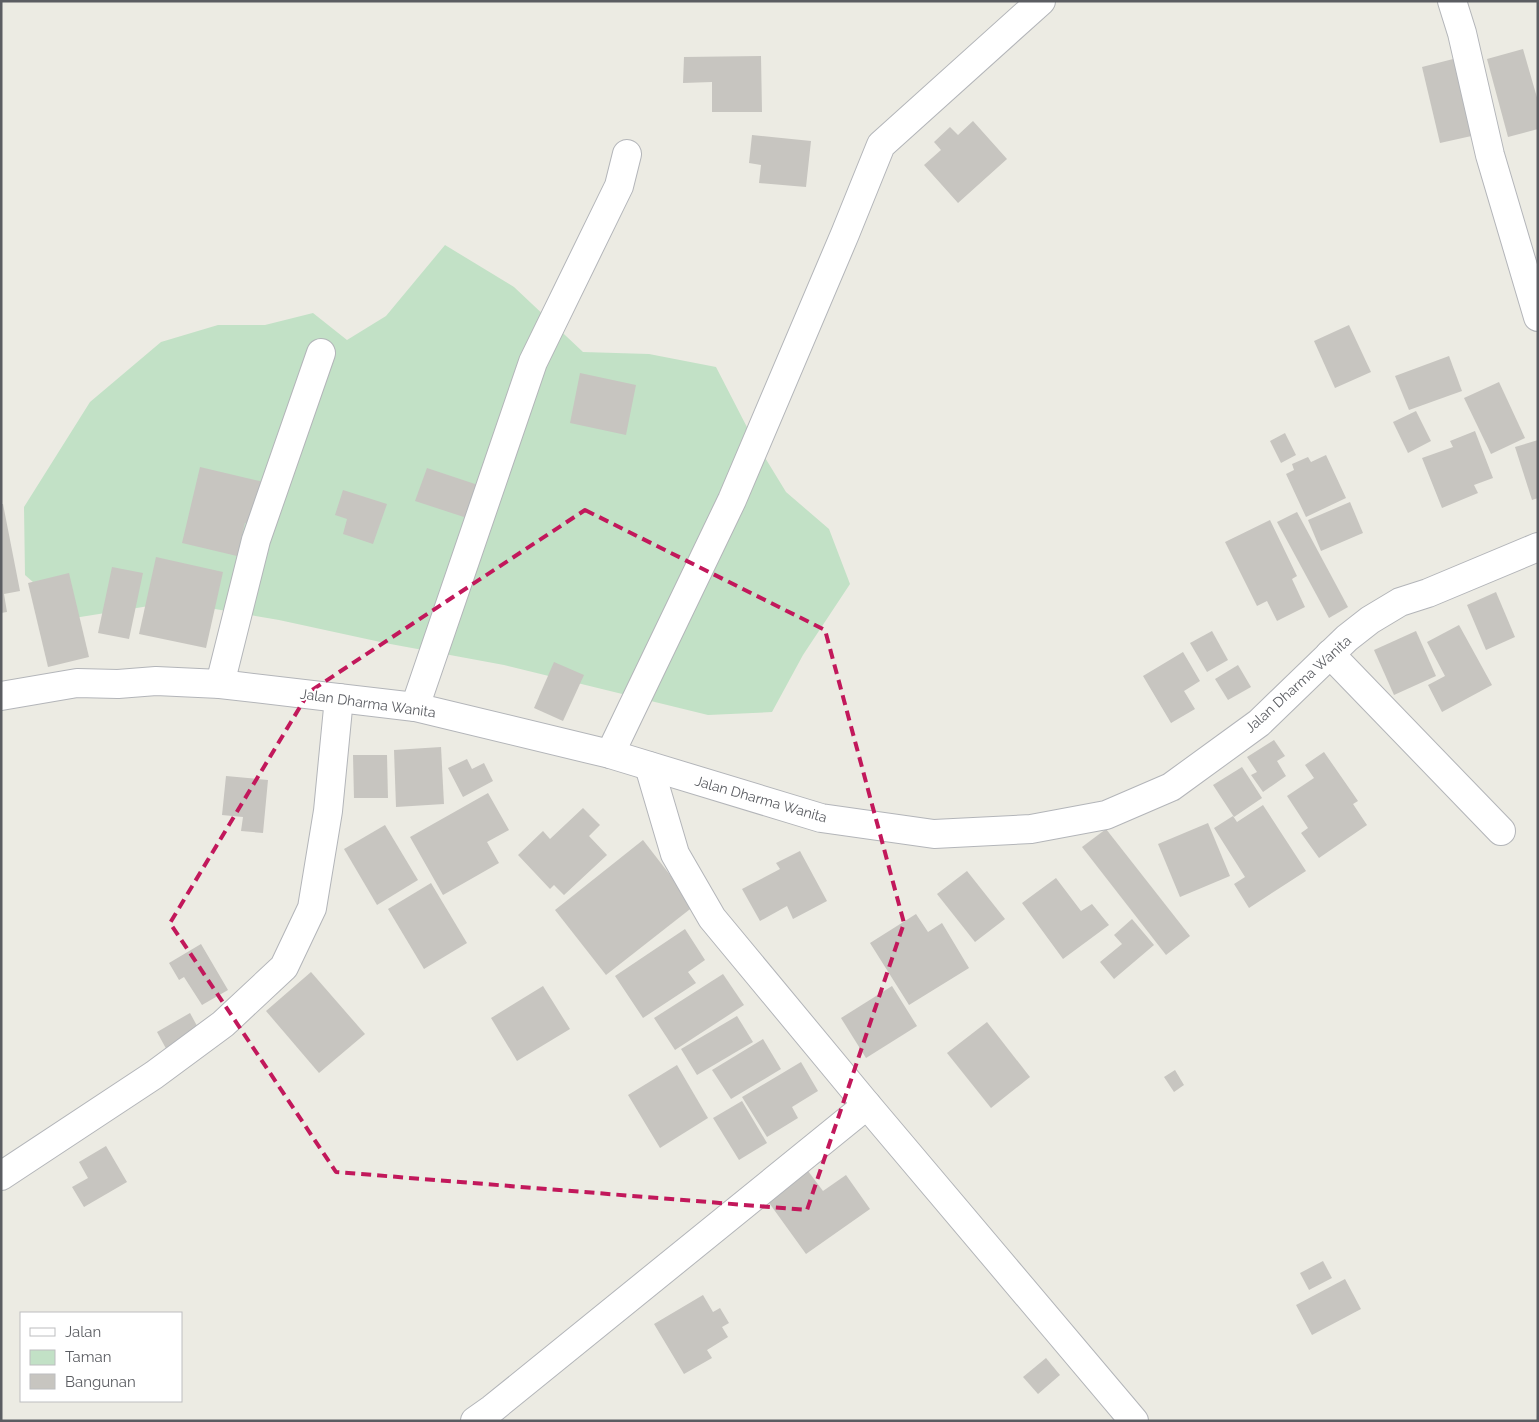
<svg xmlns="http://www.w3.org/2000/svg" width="1539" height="1422" viewBox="0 0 1539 1422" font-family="Raleway,sans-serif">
	<rect width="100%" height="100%" fill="#ecebe3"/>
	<path fill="#c2e1c6" d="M445 245 514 287 583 352 649 354 716 367 750 433 786 492 829 529 850 584 803 655 772 712 708 715 504 665 385 643 279 620 174 602 74 618 25 575 24 507 90 402 161 342 218 325H265L313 313 347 340 386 316Z"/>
	<g fill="#c7c5c0">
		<path d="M1523 49 1538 101V129L1508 137 1487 59Z"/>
		<path d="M761 56 762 112H712V82L683 83 684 57Z"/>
		<path d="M1457 58 1476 135 1440 143 1422 67Z"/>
		<path d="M973 121 1007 159 958 203 924 165 941 150 934 142 950 127 958 135Z"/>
		<path d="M752 135 811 141 806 187 759 183 761 165 749 163Z"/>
		<path d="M1349 325 1371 372 1335 388 1314 341Z"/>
		<path d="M1449 356 1462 391 1409 410 1395 376Z"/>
		<path d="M580 373 636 385 626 435 570 423Z"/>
		<path d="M1499 382 1525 438 1491 454 1464 398Z"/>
		<path d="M1416 411 1431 441 1408 453 1393 422Z"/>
		<path d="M1475 431 1493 478 1474 485 1478 493 1442 508 1422 458 1453 447 1450 441Z"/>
		<path d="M1285 433 1296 455 1281 463 1270 441Z"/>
		<path d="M1538 440V498L1532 500 1515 447Z"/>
		<path d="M1326 455 1346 498 1306 517 1286 474 1294 470 1292 464 1308 457 1311 462Z"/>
		<path d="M200 467 264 482 254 525 245 523 237 556 182 543Z"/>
		<path d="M427 468 481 486 470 519 415 501Z"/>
		<path d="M343 490 387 504 373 544 343 534 347 519 335 515Z"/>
		<path d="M1350 502 1363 533 1321 551 1308 520Z"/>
		<path d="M1 504H3L20 591 4 594 7 612 1 613Z"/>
		<path d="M1297 512 1348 607 1329 618 1277 522Z"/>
		<path d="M1270 520 1297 576 1292 579 1305 607 1277 621 1267 601 1257 606 1225 542Z"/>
		<path d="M156 557 223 572 206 648 139 634Z"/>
		<path d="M112 567 143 573 129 639 98 633Z"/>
		<path d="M69 573 89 657 48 667 28 583Z"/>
		<path d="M1496 592 1515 637 1486 650 1467 605Z"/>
		<path d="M1459 625 1492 685 1442 712 1428 685 1445 676 1427 642Z"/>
		<path d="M1212 631 1228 660 1207 672 1190 643Z"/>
		<path d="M1416 631 1436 676 1394 695 1374 650Z"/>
		<path d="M1183 652 1200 681 1184 691 1195 709 1171 723 1143 676Z"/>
		<path d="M554 662 584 675 563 721 534 708Z"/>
		<path d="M1238 665 1251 687 1228 700 1215 679Z"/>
		<path d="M1274 740 1285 756 1277 761 1286 776 1263 792 1251 775 1257 772 1247 757Z"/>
		<path d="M441 747 444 804 396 807 394 750Z"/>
		<path d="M1324 752 1358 801 1353 804 1367 825 1319 858 1301 833 1308 828 1287 796 1314 778 1305 765Z"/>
		<path d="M353 755H387L388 798H354Z"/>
		<path d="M467 759 472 769 484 763 493 781 463 797 448 768Z"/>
		<path d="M1242 767 1262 798 1234 817 1213 785Z"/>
		<path d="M226 776 268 780 263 833 241 831 243 817 222 815Z"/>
		<path d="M488 793 509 830 487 842 499 863 443 895 410 837Z"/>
		<path d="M1263 805 1306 871 1249 908 1234 884 1245 877 1214 828 1233 816 1237 822Z"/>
		<path d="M583 808 600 825 589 836 607 855 564 895 554 885 550 889 518 855 543 831 550 839Z"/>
		<path d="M1208 823 1230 876 1180 897 1158 844Z"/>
		<path d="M385 825 418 880 377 905 344 849Z"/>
		<path d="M1106 829 1190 936 1166 955 1082 847Z"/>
		<path d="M643 840 694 906 606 975 555 910Z"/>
		<path d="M800 851 827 901 793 919 787 906 760 921 742 889 780 869 776 863Z"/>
		<path d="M967 871 1005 919 975 942 937 894Z"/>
		<path d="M1056 878 1081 911 1092 904 1109 925 1063 959 1022 903Z"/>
		<path d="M431 883 467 943 424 969 388 909Z"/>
		<path d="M916 914 928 932 942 923 969 968 909 1005 870 943Z"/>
		<path d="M1132 919 1154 945 1114 979 1100 962 1122 944 1114 935Z"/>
		<path d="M685 929 705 960 688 972 696 983 643 1018 615 976Z"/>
		<path d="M201 944 228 990 202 1005 184 977 179 980 169 963Z"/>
		<path d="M311 972 365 1034 319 1073 266 1011Z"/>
		<path d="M723 974 744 1005 675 1050 654 1018Z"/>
		<path d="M543 986 570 1029 517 1061 491 1018Z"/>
		<path d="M892 986 917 1026 866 1058 841 1018Z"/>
		<path d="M190 1013 202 1035 169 1054 157 1032Z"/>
		<path d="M737 1016 753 1042 697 1075 681 1049Z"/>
		<path d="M987 1022 1030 1077 991 1108 947 1053Z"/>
		<path d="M763 1039 781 1069 731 1099 712 1070Z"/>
		<path d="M801 1062 818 1091 792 1107 798 1118 767 1137 742 1097Z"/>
		<path d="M677 1065 708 1118 660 1148 628 1095Z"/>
		<path d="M1175 1070 1184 1085 1174 1092 1164 1077Z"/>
		<path d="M742 1101 767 1143 739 1160 713 1118Z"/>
		<path d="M106 1146 127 1182 84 1207 72 1187 88 1178 79 1162Z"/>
		<path d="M808 1171 823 1191 846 1175 870 1209 806 1254 767 1200Z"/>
		<path d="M1323 1261 1332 1278 1309 1290 1300 1273Z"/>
		<path d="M1345 1279 1361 1309 1312 1335 1296 1305Z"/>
		<path d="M703 1295 713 1312 720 1308 729 1323 722 1327 728 1337 707 1350 712 1358 684 1374 654 1324Z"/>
		<path d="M1046 1358 1060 1375 1038 1394 1023 1377Z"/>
	</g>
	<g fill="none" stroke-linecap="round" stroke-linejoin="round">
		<g stroke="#b3b5b9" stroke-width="30">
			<g id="minor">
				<path d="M1452 1 1462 33 1490 155 1538 317"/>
				<path d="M1330 654 1501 831"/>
				<path d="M220 684 256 540 321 353"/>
				<path d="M1 696 77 683 118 684 156 681 220 684 415 707 610 754 821 818 934 834 1031 829 1106 815 1171 787 1259 723 1347 638 1370 620 1400 602 1428 593 1538 547"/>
				<path d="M415 707 533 362 619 186 627 154"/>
				<path d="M610 754 732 500 845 234 881 145 1041 1"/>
				<path d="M649 766 675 854 712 918 867 1105 1134 1421"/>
				<path d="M1 1176 154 1075 223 1024 284 967 312 908 328 811 339 698"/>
				<path d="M475 1421 492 1409 867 1105"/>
			</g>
		</g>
		<use href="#minor" stroke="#fff" stroke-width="28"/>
	</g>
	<path fill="none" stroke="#c2185b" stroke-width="4" stroke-dasharray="10 6" stroke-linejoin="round" d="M585 510 825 630 904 923 807 1210 336 1172 170 923 309 692Z"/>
	<g text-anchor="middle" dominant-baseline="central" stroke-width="4" stroke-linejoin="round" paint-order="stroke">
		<g font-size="14" fill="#5b5d62" stroke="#fff">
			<text transform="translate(1298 684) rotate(-42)">Jalan Dharma Wanita</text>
			<text transform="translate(368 703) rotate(8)">Jalan Dharma Wanita</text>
			<text transform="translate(761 799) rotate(16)">Jalan Dharma Wanita</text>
		</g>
	</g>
	<rect width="1539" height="1422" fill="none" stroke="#5b5d62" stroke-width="5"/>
	<rect x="20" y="1312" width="162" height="90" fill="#ffffff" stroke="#bdbec0"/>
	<rect x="30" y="1328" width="25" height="8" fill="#ffffff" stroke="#bdbec0"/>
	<text x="65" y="1337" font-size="15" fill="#5b5d62">Jalan</text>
	<rect x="30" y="1350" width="25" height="15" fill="#c2e1c6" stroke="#bdbec0"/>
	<text x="65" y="1362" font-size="15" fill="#5b5d62">Taman</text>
	<rect x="30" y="1374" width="25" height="15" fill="#c7c5c0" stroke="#bdbec0"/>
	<text x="65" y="1387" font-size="15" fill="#5b5d62">Bangunan</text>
</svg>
